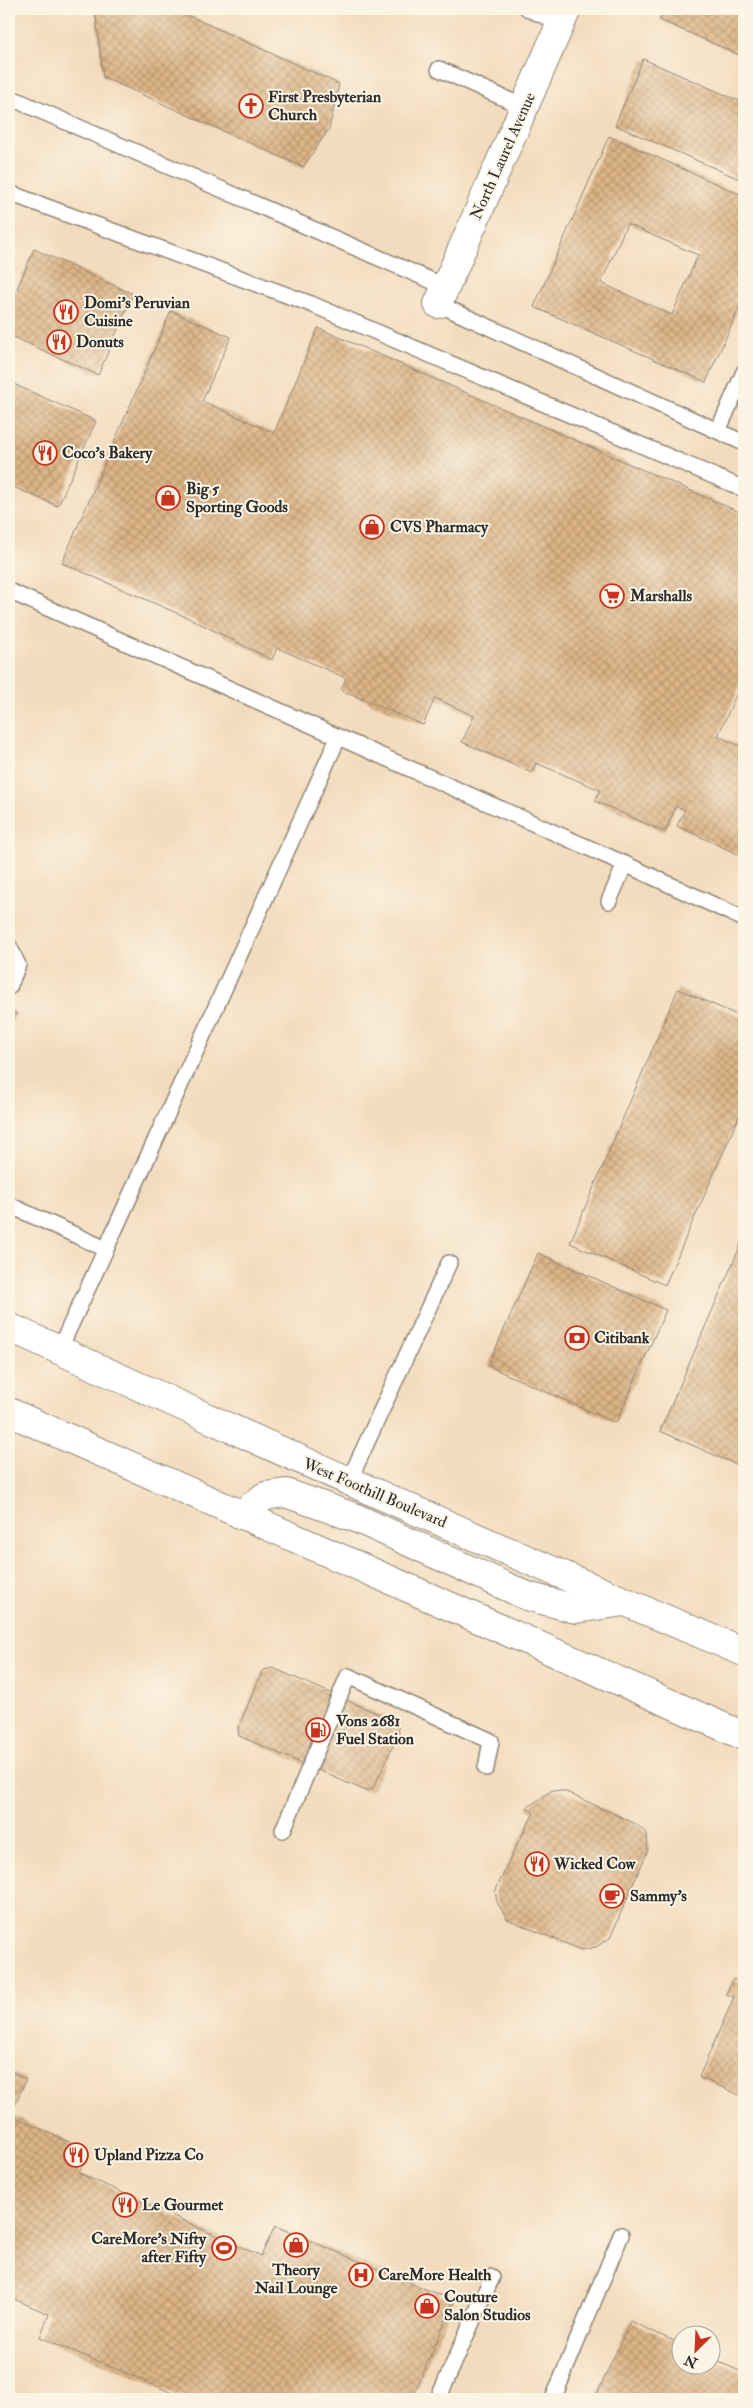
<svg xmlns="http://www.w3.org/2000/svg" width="753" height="2408" viewBox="0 0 753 2408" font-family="'IM FELL Double Pica',serif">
	<defs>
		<pattern id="building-cross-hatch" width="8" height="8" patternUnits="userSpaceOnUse" patternTransform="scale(1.25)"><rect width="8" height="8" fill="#deb688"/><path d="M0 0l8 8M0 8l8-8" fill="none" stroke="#b4946f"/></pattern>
	</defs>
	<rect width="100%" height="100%" fill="#fcf5e5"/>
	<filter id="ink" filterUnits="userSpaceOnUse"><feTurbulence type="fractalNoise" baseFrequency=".02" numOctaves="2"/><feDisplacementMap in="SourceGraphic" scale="10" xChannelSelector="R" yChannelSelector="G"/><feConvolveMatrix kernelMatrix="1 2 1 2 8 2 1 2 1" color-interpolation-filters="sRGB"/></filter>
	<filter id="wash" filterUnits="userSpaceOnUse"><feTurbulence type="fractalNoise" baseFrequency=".0096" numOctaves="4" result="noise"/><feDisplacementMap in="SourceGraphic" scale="20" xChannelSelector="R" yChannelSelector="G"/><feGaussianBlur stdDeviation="1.12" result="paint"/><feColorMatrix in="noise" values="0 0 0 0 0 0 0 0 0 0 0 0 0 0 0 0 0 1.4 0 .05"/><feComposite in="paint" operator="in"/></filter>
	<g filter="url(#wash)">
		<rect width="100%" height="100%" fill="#f3dcbd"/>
		<g id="blocks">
			<g fill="url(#building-cross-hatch)" fill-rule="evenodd">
				<path d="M95 9H174L339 84 329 129 303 167 103 77Z"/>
				<path d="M665 9H744V57L660 20Z"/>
				<path d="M643 59 744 103V181L615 125Z"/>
				<path d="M609 136 744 196V297L706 382 534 307ZM627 224 698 255 672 315 601 283Z"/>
				<path d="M34 249 133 294 98 375 9 335V308Z"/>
				<path d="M171 311 231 337 202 401 274 433 318 328 744 514V677L718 736 744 748V857L677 826 685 810 676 806 665 832 595 801 600 790 536 763 532 773 462 742 474 716 435 698 423 725 341 690 346 678 277 648 272 660 193 620 62 563Z"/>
				<path d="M9 382 96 421 58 506 9 485Z"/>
				<path d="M678 989 744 1018V1105L665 1285 570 1243Z"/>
				<path d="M9 1010 16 1013 9 1030Z"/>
				<path d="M742 1242 744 1243V1468L660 1431Z"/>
				<path d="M538 1253 666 1310 616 1423 488 1366Z"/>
				<path d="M273 1668 397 1722 399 1733 373 1789 366 1791 239 1736 238 1728 263 1670Z"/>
				<path d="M552 1790 564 1791 636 1824 647 1834 648 1850 610 1938 596 1947 581 1950 507 1919 498 1904 495 1892 516 1846 534 1813 527 1808Z"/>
				<path d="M733 1979 742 1983 744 1979V2097L699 2077 734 1997 726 1994Z"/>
				<path d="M9 2071 26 2079 11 2115 88 2151 79 2173 261 2256 275 2226 454 2301 412 2399H187L40 2337 49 2314 9 2297Z"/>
				<path d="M630 2321 680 2344V2366H710V2358L744 2373V2399H595Z"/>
			</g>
		</g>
	</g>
	<g filter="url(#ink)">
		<use href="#blocks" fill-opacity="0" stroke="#8f8474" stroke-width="1"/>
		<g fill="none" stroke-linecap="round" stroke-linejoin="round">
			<g stroke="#8f8474" stroke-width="18">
				<g id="service">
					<path d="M528 9 561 23"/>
					<path d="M439 69 524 107"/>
					<path d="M9 97 446 287"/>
					<path d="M9 193 311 304 744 489"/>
					<path d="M438 304 744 443"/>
					<path d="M718 431 744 372"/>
					<path d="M9 591 625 864 609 901"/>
					<path d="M625 864 744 919"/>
					<path d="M9 946 18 965 9 987"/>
					<path d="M9 1205 106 1249 59 1350"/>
					<path d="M106 1249 338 738"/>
					<path d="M349 1481 449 1263"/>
					<path d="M283 1830 348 1676 491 1741 486 1768"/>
					<path d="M438 2399 492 2277"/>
					<path d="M553 2399 621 2235"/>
				</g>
			</g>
			<g stroke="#8f8474" stroke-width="30">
				<path id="minor" d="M438 304 567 9"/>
			</g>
			<g stroke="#8f8474" stroke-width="30">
				<g id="primary">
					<path d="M9 1327C252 1439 497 1549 744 1652"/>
					<path d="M9 1412 744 1736"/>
					<path d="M241 1515 265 1496 286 1493 356 1518 527 1596 576 1609 624 1602"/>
				</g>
			</g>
			<use href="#service" stroke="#fff" stroke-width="15"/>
			<use href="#minor" stroke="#fff" stroke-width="28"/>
			<use href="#primary" stroke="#fff" stroke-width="28"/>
		</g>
	</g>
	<defs>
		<g id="church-ring" transform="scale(1.25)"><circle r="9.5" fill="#fcf5e5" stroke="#c8321e" stroke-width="1.5"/><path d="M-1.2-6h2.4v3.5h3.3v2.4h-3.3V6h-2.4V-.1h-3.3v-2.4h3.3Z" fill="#c8321e"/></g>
		<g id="restaurant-ring" transform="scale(1.25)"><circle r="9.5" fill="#fcf5e5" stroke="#c8321e" stroke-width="1.5"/><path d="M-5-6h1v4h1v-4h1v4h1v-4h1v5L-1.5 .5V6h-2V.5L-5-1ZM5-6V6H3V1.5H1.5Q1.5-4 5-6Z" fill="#c8321e"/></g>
		<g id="shop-ring" transform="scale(1.25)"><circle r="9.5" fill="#fcf5e5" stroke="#c8321e" stroke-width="1.5"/><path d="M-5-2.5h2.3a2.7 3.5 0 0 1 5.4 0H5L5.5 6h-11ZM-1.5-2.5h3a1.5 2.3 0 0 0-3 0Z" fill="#c8321e"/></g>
		<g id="supermarket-ring" transform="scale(1.25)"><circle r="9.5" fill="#fcf5e5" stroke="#c8321e" stroke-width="1.5"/><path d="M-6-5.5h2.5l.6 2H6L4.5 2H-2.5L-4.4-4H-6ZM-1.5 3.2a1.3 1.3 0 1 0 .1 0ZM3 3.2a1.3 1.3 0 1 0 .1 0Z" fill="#c8321e"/></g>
		<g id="bank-ring" transform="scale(1.25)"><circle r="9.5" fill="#fcf5e5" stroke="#c8321e" stroke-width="1.5"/><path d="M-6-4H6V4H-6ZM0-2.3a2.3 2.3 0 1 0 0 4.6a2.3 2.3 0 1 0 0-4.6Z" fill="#c8321e"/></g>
		<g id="fuel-ring" transform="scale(1.25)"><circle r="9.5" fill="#fcf5e5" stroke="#c8321e" stroke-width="1.5"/><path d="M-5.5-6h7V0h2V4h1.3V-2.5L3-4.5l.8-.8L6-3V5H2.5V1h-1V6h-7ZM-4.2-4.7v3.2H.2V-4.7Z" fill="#c8321e"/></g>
		<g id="cafe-ring" transform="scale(1.25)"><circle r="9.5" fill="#fcf5e5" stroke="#c8321e" stroke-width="1.5"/><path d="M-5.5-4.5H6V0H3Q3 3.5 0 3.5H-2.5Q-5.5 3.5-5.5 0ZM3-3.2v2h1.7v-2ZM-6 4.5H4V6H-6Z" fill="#c8321e"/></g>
		<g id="stadium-ring" transform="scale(1.25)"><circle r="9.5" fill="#fcf5e5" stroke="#c8321e" stroke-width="1.5"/><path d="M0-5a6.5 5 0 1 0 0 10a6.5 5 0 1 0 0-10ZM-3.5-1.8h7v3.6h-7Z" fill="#c8321e"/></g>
		<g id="hospital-ring" transform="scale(1.25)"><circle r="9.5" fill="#fcf5e5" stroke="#c8321e" stroke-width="1.5"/><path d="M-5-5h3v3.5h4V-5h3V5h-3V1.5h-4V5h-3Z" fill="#c8321e"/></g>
	</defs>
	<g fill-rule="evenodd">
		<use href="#church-ring" x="251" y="106"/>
		<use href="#restaurant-ring" x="66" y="312"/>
		<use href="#restaurant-ring" x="59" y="342"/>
		<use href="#restaurant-ring" x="45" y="453"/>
		<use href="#shop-ring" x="168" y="498"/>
		<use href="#shop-ring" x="372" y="527"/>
		<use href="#supermarket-ring" x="612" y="596"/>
		<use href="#bank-ring" x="577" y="1338"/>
		<use href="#fuel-ring" x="318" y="1730"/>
		<use href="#restaurant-ring" x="537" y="1864"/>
		<use href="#cafe-ring" x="612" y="1896"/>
		<use href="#restaurant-ring" x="76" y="2155"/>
		<use href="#restaurant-ring" x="125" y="2205"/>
		<use href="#shop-ring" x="296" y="2245"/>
		<use href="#stadium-ring" x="224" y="2248"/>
		<use href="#hospital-ring" x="361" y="2275"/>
		<use href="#shop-ring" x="427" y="2306"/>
	</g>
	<g text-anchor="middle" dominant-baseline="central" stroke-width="4" stroke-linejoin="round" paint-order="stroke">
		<g font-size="16" font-weight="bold" fill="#2b2b2b" stroke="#fcf5e5" text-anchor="start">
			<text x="268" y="97">First Presbyterian<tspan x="268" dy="18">Church</tspan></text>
			<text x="84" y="303">Domi's Peruvian<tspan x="84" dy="18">Cuisine</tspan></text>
			<text x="76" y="342">Donuts</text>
			<text x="62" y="453">Coco's Bakery</text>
			<text x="186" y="489">Big 5<tspan x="186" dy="18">Sporting Goods</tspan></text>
			<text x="390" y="527">CVS Pharmacy</text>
			<text x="630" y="596">Marshalls</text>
			<text x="594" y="1338">Citibank</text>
			<text x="336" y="1721">Vons 2681<tspan x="336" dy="18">Fuel Station</tspan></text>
			<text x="554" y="1864">Wicked Cow</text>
			<text x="630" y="1896">Sammy's</text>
			<text x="94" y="2155">Upland Pizza Co</text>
			<text x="142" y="2205">Le Gourmet</text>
			<text x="206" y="2239" text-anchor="end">CareMore's Nifty<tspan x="206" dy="18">after Fifty</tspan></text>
			<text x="296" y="2270" text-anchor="middle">Theory<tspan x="296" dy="18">Nail Lounge</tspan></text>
			<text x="378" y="2275">CareMore Health</text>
			<text x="444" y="2297">Couture<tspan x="444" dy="18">Salon Studios</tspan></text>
		</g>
		<g font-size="16" fill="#2b2b2b" stroke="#fcf5e5">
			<text transform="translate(503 156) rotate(-66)">North Laurel Avenue</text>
			<text transform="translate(375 1493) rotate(23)">West Foothill Boulevard</text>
		</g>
	</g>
	<rect width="753" height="2408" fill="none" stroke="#fcf5e5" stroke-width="30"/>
	<g transform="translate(696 2350) rotate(204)"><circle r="24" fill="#fcf5e5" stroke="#a8a49b"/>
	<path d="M0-4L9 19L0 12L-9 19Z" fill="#c8321e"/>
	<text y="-8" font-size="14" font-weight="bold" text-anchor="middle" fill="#2b2b2b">N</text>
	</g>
</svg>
